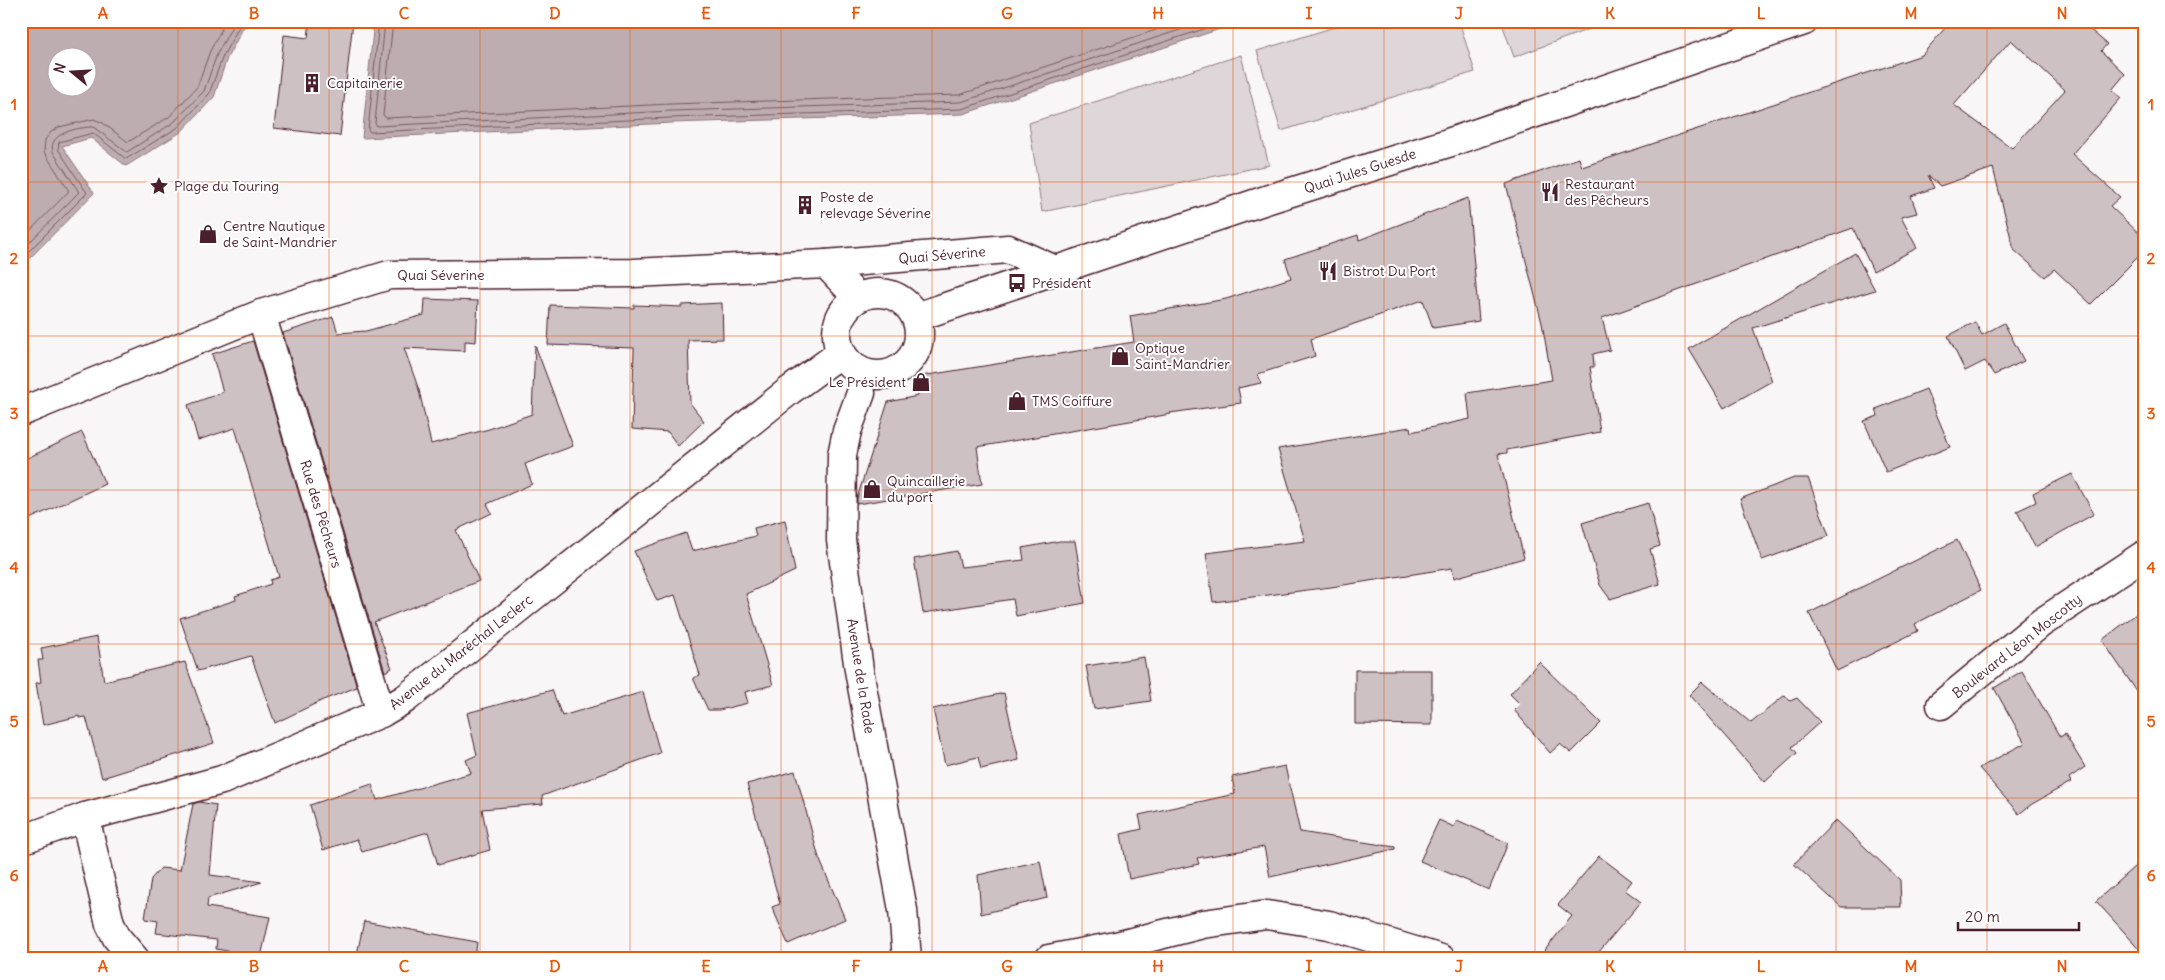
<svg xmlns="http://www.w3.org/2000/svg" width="2165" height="980" viewBox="0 0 2165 980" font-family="Delius,sans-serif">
	<rect width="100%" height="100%" fill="#f8f6f7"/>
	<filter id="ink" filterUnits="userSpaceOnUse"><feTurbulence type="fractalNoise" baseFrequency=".02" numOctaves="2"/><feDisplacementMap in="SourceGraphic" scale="10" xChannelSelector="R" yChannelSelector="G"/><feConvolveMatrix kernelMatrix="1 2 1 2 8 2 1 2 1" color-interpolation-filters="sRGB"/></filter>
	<g filter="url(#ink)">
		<g fill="#ded6d9" stroke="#947a82">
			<path d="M1354 21H1459L1475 72 1281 131 1257 51Z"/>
			<path d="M1501 21H1611L1514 57Z"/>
			<path d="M1241 55 1269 165 1042 212 1029 123Z"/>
		</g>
		<g fill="#bdadb0" stroke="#8f747b" fill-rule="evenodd">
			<path d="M21 21H247L227 58 214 97 181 132 126 166 91 138 62 146 94 193 21 267ZM58 58H88V88H58Z"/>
			<path d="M374 21H1244L963 114 671 123 362 138Z"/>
		</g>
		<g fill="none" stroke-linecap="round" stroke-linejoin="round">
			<g stroke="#785860" stroke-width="1">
				<path d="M379 21 368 130 370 132 671 118 962 109 1228 21"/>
				<path d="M385 21 375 123 377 126 671 111 961 102 1207 21"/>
				<path d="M393 21 383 115 386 118 670 104 959 95 1183 21"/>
				<path d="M21 240 69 191 44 152 45 140 51 132 59 127 94 119 103 123 128 142 169 117 197 87 210 51 226 21"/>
				<path d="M21 251 79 192 53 152C47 133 79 127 93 127L127 152 173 123 204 91 217 54 235 21"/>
				<path d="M21 259 87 193 58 149 59 142 93 133 126 159 177 128 209 94 223 56 242 21"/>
			</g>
		</g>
		<g fill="#cdc1c4" stroke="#4a1f2b" fill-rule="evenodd">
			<path d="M310 21H353L340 136 274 128 284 35 308 38Z"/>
			<path d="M1951 21H2080L2107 44 2101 51 2125 74 2112 90 2121 98 2072 154 2120 197 2110 206 2144 238V251L2091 304 2054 269 2045 277 2014 250 1993 168 1940 186 1928 175 1934 188 1911 196 1917 213 1901 217 1917 248 1873 271 1853 228 1602 318 1610 350 1593 354 1594 367H1590L1600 432 1507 450V453L1498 454 1524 558 1454 578 1452 568 1331 587 1213 602 1206 553 1305 541 1278 449 1410 427 1411 432 1470 419 1467 393 1552 380 1542 323 1506 184 1579 158 1582 167 1922 55ZM2011 40 2065 90 2012 148 1954 105Z"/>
			<path d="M1468 198 1479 321 1433 328 1423 300 1311 339 1315 356 1258 374 1261 383 1238 388 1241 403 1170 413 1171 414 977 447 982 484 857 504V498L888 402 918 396 915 377 1134 342 1130 316 1226 299 1291 278 1285 259 1358 235 1359 240Z"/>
			<path d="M1855 253 1875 290 1753 328 1772 381 1724 408 1689 349Z"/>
			<path d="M425 299 478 301 476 342 465 341V351L404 348 419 390 431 444 489 429 532 414 535 345 573 446 525 464 532 484 487 504 492 513 456 530 479 581 374 622 392 668 385 672 283 333 333 317 338 333 366 331 424 315Z"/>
			<path d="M722 303 723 339 688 340 690 403 704 421 678 446 668 432 632 429 634 348 548 345 550 305 634 308V305L682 307V305Z"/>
			<path d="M1975 322 1982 335 2004 323 2024 361 1994 375 1985 361 1965 371 1948 336Z"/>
			<path d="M253 341 357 687 323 700 275 723 251 656 198 671 180 618 236 600 235 596 271 584 270 580 279 577 235 428 198 440 188 405 223 392 212 354Z"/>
			<path d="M1926 389 1950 447 1886 472 1864 421 1878 416 1876 409Z"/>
			<path d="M82 432 105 484 21 523 23 497 21 493V461Z"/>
			<path d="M2072 474 2094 514 2035 547 2017 511 2036 502 2033 493Z"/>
			<path d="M1794 478H1808L1829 536 1762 560 1740 499Z"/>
			<path d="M1648 503 1660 546 1650 549 1660 584 1610 599 1600 585 1582 523Z"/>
			<path d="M785 520 795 571 746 594 773 685 745 692 748 703 719 710H708L693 678 700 675 675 595 657 601 634 551 686 533 692 551 756 536 754 528Z"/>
			<path d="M1957 540 1981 590 1915 624 1918 631 1837 671 1809 613Z"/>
			<path d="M1060 541H1075L1085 603 1016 616 1013 599 923 613 914 559 957 551 961 567 1024 560 1022 548Z"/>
			<path d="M2144 608V702L2102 640Z"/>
			<path d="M97 637 104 681 185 662 214 743 102 778 86 717 79 718V716L43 725 36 683 41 682 38 660H43L41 648Z"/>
			<path d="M1144 657 1151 701 1094 709 1086 666Z"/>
			<path d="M1539 662 1601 723 1571 753 1560 744 1550 753 1514 710 1520 704 1510 694Z"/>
			<path d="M1355 670H1432V725L1355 724Z"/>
			<path d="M2022 671 2060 737 2065 734 2085 767 2069 778 2071 782 2032 804 2019 814 1979 768 2025 743 1994 688Z"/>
			<path d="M1702 682 1751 723 1785 695 1790 701 1797 698 1820 722 1792 747 1797 753 1765 782 1689 695Z"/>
			<path d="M552 690 562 716 643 692 660 753 542 796 543 804 482 809 490 850 438 865 428 832 362 852 357 839 323 850 310 805 372 784 377 800 471 773 466 760 477 755 467 713Z"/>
			<path d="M1004 693 1019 760 981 769 978 757 945 765 933 709Z"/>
			<path d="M1285 766 1300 832 1395 847V849L1270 877 1264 847 1197 858 1199 864 1129 879 1121 834 1142 829 1139 815 1235 794 1232 777Z"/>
			<path d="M795 771 819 858 845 919 788 944 772 907 780 904 747 784Z"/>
			<path d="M199 802 216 805 210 875 262 882 208 898 207 907 270 917 261 957 216 949 217 940 156 933 158 921 145 919 151 879 161 868 180 870 193 804Z"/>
			<path d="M1439 820 1454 827 1457 820 1508 843 1489 890 1420 861Z"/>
			<path d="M1836 820 1900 880 1901 907H1841L1794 864Z"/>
			<path d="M1599 856 1632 881 1625 890 1641 902 1593 959H1538L1572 916 1558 905Z"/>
			<path d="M2144 858V954L2096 901Z"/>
			<path d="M1040 861 1047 898 981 914 978 875Z"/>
			<path d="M364 921 477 942 475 959H356Z"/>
		</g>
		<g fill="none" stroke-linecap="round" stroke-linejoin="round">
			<g stroke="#4a1f2b" stroke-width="31">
				<g id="street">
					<path d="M826 264 1008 249 1055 270"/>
					<path d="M261 314 381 713"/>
					<path d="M861 393 847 431 842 455 841 540 859 670 903 910 907 959"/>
					<path d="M21 412 261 314 389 275 633 273 826 264 857 297"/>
					<path d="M1941 705 2041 623 2144 555"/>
					<path d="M85 817 110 924 117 938 135 959"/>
					<path d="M1049 959 1116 946 1203 924 1267 915 1329 925 1441 959"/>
				</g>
			</g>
			<g stroke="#4a1f2b" stroke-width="31">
				<g id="secondary">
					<circle cx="878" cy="334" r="41"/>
					<path d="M916 317 1269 199 1448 143 1804 21"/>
					<path d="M21 840 85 817 222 780 381 713 405 699 789 391 841 353"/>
				</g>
			</g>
			<use href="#street" stroke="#fff" stroke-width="28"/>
			<use href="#secondary" stroke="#fff" stroke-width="28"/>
		</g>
	</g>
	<path fill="none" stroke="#e8590c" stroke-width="1" stroke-opacity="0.55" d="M178 21V959M329 21V959M480 21V959M630 21V959M781 21V959M932 21V959M1082 21V959M1233 21V959M1384 21V959M1535 21V959M1685 21V959M1836 21V959M1987 21V959M21 182H2144M21 336H2144M21 490H2144M21 644H2144M21 798H2144"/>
	<defs>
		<g id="building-bare" transform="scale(1.5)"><path d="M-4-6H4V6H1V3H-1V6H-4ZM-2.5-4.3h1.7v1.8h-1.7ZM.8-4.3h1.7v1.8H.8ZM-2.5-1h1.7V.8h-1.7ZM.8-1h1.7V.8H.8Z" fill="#4a1f2b" stroke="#fff" stroke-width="2.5" paint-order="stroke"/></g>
		<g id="sight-bare" transform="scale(1.5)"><path d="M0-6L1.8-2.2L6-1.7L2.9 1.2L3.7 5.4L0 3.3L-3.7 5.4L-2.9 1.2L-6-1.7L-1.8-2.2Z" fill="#4a1f2b" stroke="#fff" stroke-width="2.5" paint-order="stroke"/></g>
		<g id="restaurant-bare" transform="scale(1.5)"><path d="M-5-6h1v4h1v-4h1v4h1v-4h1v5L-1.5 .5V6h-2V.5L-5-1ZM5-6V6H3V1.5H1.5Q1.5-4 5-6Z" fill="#4a1f2b" stroke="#fff" stroke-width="2.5" paint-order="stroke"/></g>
		<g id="shop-bare" transform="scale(1.5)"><path d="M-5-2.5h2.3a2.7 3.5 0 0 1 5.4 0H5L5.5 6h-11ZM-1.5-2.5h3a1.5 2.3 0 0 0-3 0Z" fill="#4a1f2b" stroke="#fff" stroke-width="2.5" paint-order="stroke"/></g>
		<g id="bus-bare" transform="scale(1.5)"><path d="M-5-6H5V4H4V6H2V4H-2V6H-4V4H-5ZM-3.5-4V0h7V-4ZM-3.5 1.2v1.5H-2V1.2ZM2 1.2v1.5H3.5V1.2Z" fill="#4a1f2b" stroke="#fff" stroke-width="2.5" paint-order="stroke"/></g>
	</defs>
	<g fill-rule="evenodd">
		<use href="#building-bare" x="312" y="83"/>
		<use href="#sight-bare" x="159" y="186"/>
		<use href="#restaurant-bare" x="1550" y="192"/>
		<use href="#building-bare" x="805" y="205"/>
		<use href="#shop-bare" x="208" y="234"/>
		<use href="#restaurant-bare" x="1328" y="271"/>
		<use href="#bus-bare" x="1017" y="283"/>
		<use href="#shop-bare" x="1120" y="356"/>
		<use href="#shop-bare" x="921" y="382"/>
		<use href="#shop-bare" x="1017" y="401"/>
		<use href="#shop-bare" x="872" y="489"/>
	</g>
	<g text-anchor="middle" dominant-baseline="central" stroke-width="4" stroke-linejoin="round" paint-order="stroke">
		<g font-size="14" fill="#4a1f2b" stroke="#fff" text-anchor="start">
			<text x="327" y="83">Capitainerie</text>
			<text x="1565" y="184">Restaurant<tspan x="1565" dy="16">des Pêcheurs</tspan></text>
			<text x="174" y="186">Plage du Touring</text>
			<text x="820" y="197">Poste de<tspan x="820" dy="16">relevage Séverine</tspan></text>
			<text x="223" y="226">Centre Nautique<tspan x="223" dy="16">de Saint-Mandrier</tspan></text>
			<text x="1343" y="271">Bistrot Du Port</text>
			<text x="1032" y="283">Président</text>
			<text x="1135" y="348">Optique<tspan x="1135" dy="16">Saint-Mandrier</tspan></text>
			<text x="906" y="382" text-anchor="end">Le Président</text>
			<text x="1032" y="401">TMS Coiffure</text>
			<text x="887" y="481">Quincaillerie<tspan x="887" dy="16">du port</tspan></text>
		</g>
		<g font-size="14" fill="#4a1f2b" stroke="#fff">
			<text transform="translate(1360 171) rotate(-18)">Quai Jules Guesde</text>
			<text transform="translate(942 255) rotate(-5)">Quai Séverine</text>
			<text x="441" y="275">Quai Séverine</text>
			<text transform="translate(321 514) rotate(73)">Rue des Pêcheurs</text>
			<text transform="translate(2017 646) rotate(-38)">Boulevard Léon Moscotty</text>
			<text transform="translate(461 652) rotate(-38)">Avenue du Maréchal Leclerc</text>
			<text transform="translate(861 676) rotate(81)">Avenue de la Rade</text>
		</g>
	</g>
	<rect width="2165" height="980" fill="none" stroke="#fff" stroke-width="55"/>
	<g transform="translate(72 72) rotate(288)"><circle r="24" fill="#ffffff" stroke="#b7a5aa"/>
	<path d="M0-4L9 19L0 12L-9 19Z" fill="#4a1f2b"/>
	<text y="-8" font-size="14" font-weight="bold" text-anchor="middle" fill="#4a1f2b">N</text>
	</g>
	<path d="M1958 922v8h121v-8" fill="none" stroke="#4a1f2b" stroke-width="2.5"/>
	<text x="1965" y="922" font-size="15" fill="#4a1f2b" stroke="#ffffff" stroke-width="4" paint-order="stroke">20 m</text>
	<rect x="28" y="28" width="2110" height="924" fill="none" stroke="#e8590c" stroke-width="2"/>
	<g font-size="16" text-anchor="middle" font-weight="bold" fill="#e8590c">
		<text x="103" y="19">A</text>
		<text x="254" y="19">B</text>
		<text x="404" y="19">C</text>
		<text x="555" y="19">D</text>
		<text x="706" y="19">E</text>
		<text x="856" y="19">F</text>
		<text x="1007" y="19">G</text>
		<text x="1158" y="19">H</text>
		<text x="1309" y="19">I</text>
		<text x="1459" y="19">J</text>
		<text x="1610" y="19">K</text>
		<text x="1761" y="19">L</text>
		<text x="1911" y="19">M</text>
		<text x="2062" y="19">N</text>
		<text x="14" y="110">1</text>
		<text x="2151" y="110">1</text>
		<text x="14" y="264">2</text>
		<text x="2151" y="264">2</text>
		<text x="14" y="419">3</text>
		<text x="2151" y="419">3</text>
		<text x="14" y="573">4</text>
		<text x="2151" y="573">4</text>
		<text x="14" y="727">5</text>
		<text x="2151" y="727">5</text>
		<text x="14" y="881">6</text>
		<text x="2151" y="881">6</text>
		<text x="103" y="972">A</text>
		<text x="254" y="972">B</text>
		<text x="404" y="972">C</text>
		<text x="555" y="972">D</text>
		<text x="706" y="972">E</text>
		<text x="856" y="972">F</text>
		<text x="1007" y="972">G</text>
		<text x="1158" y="972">H</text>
		<text x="1309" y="972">I</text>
		<text x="1459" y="972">J</text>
		<text x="1610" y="972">K</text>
		<text x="1761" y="972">L</text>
		<text x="1911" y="972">M</text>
		<text x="2062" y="972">N</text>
	</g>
</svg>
